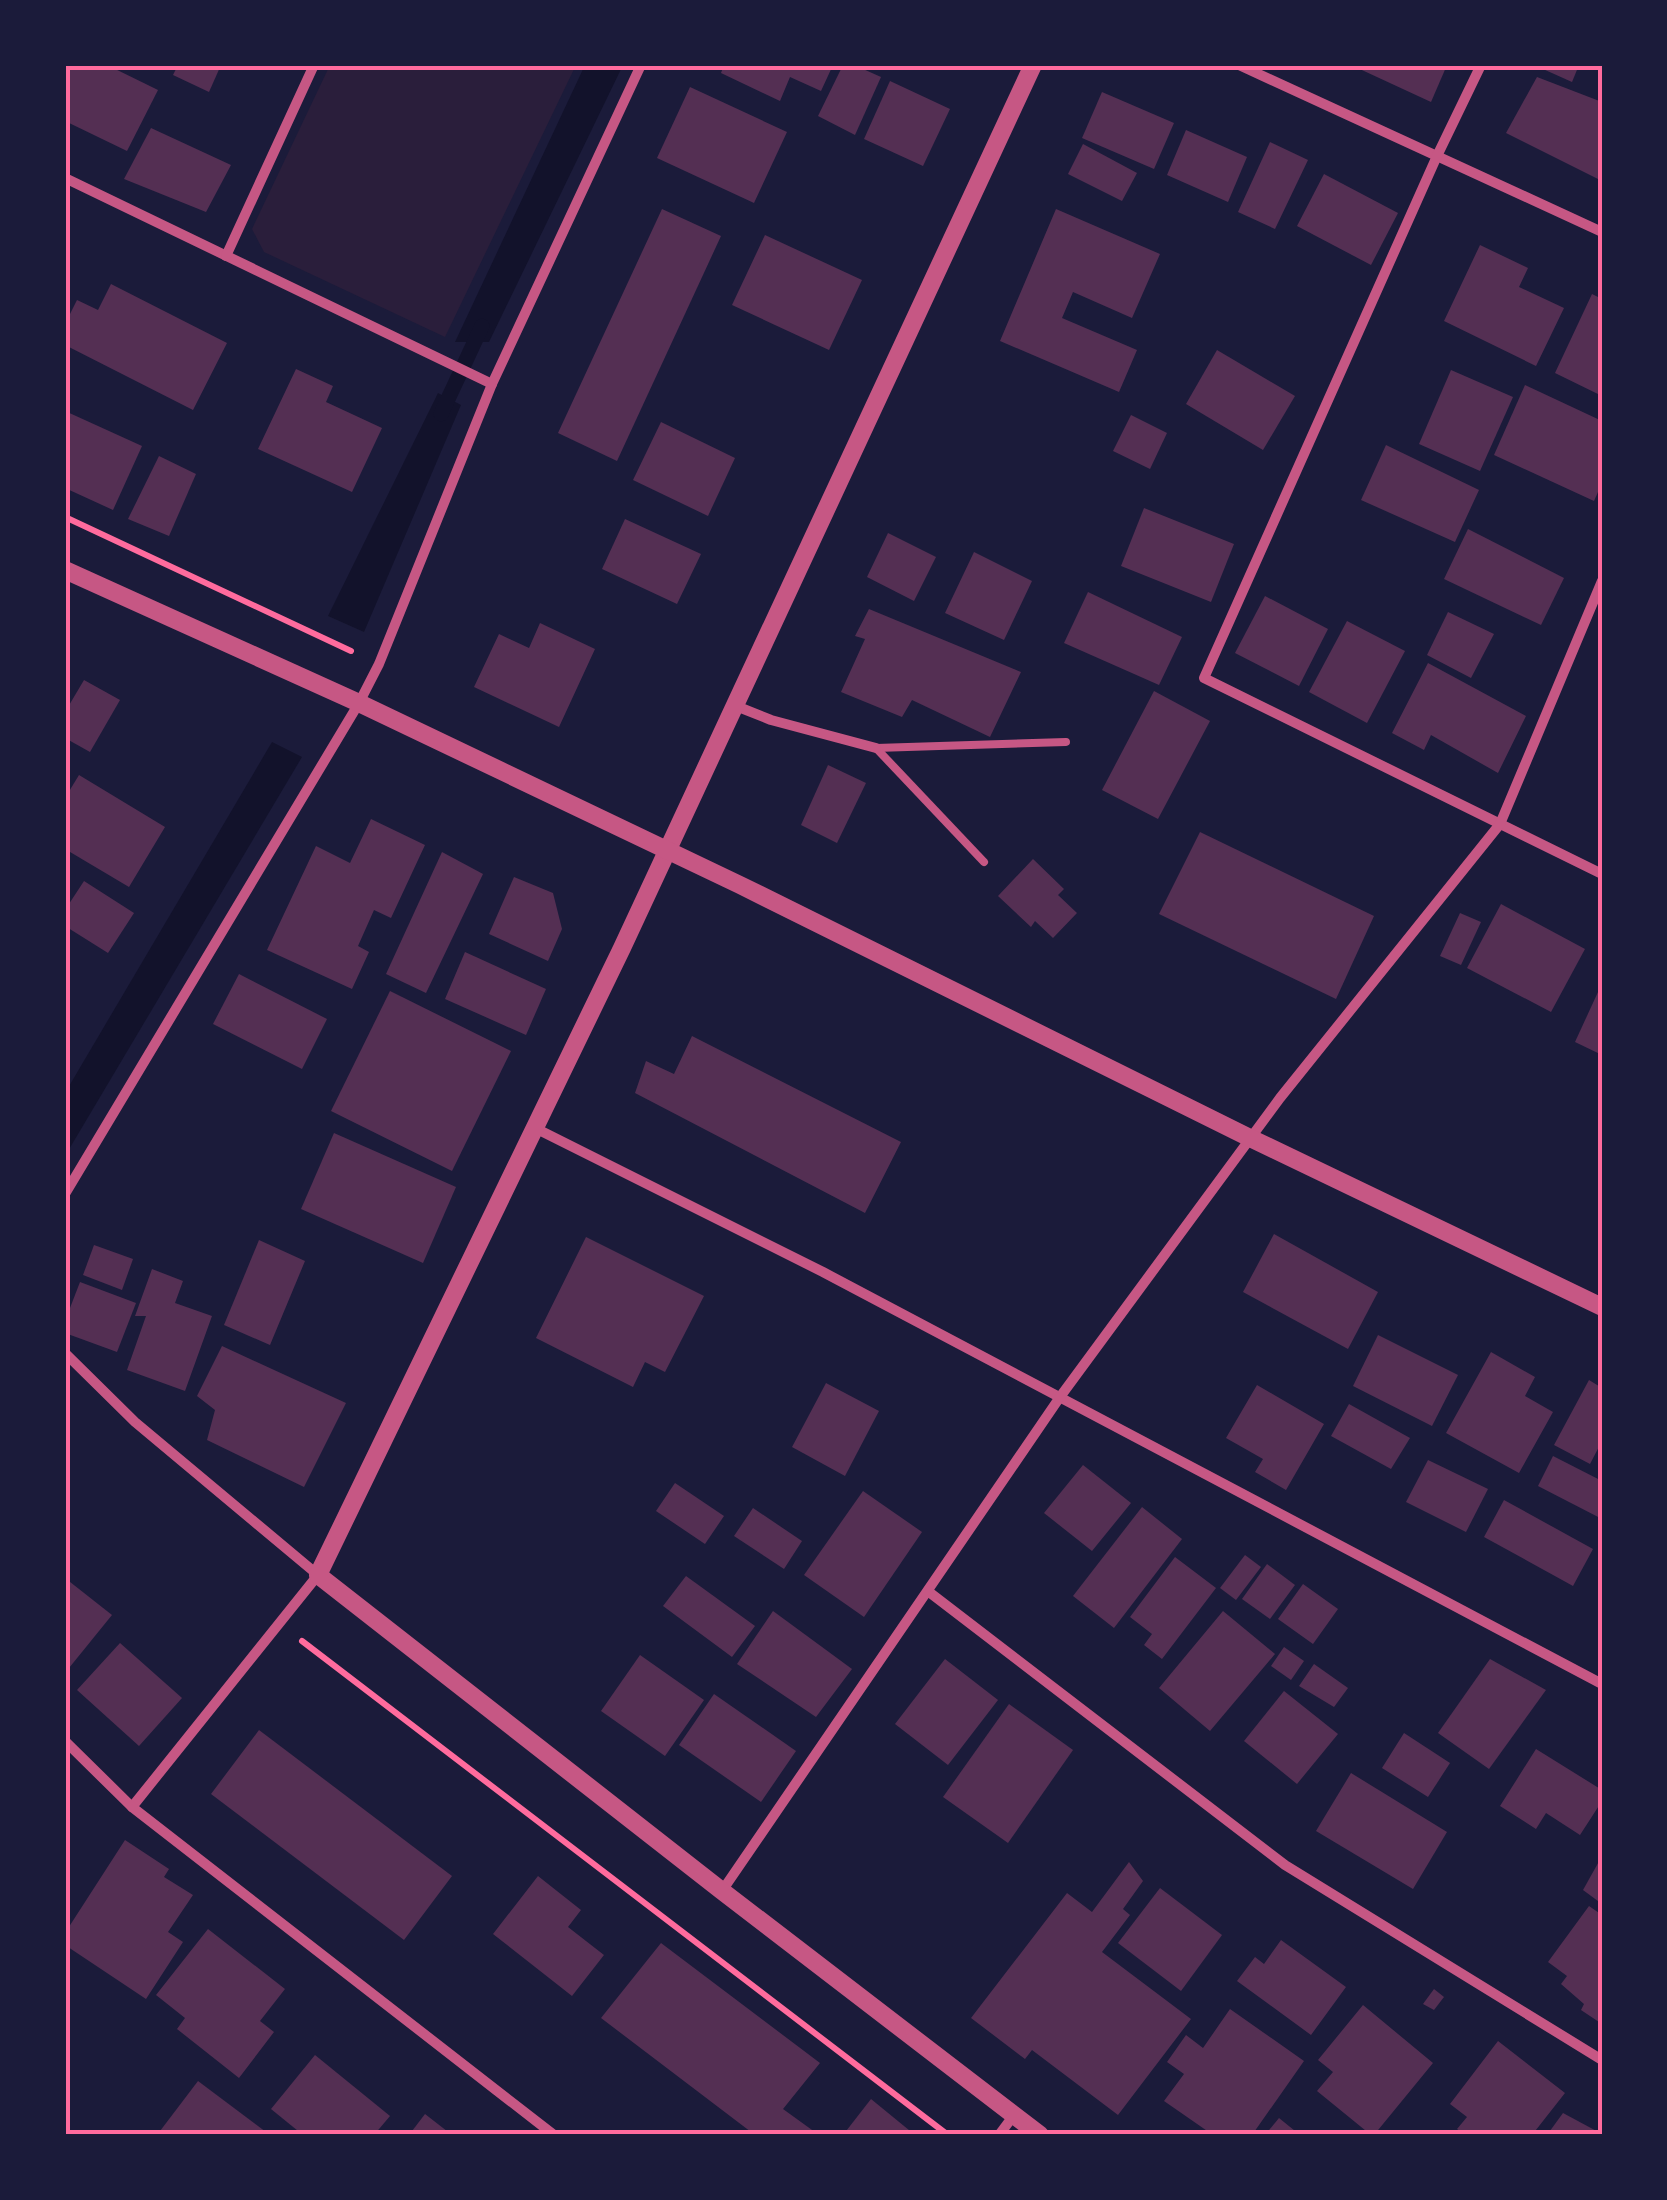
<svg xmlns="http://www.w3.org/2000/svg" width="1667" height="2200" viewBox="0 0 1667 2200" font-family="Figtree,sans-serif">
	<rect width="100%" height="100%" fill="#1b1b3a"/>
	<path fill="#2a1e3b" d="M330 65H576L445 337 264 252 252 229Z"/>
	<g fill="#12122b">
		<path d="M585 65H623L489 342H455Z"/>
		<path d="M438 393 461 405 364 632 328 616Z"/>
		<path d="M272 742 302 757 65 1156V1093Z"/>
	</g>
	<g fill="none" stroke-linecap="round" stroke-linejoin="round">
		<path stroke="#12122b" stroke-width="15" d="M441 414 482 326"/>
	</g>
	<g fill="#542f53">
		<path d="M72 65H107L158 90 127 151 65 121V80Z"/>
		<path d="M178 65H221L209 92 173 75Z"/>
		<path d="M724 65H833L821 91 790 77 780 101 721 73Z"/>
		<path d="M843 65H854L881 77 855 135 818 116Z"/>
		<path d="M1351 65H1447L1431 102Z"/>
		<path d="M1534 65H1579L1572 82Z"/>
		<path d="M1537 77 1602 102V181L1506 133Z"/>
		<path d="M890 81 950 109 923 166 864 139Z"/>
		<path d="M690 87 787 132 754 203 657 158Z"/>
		<path d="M1102 92 1174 123 1154 169 1082 138Z"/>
		<path d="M151 128 231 165 206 212 124 179Z"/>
		<path d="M1186 130 1247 157 1228 202 1167 175Z"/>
		<path d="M1270 142 1308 160 1275 229 1238 212Z"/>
		<path d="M1083 144 1137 173 1122 201 1068 174Z"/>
		<path d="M1324 174 1398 213 1371 265 1297 226Z"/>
		<path d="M662 209 721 236 617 461 558 433Z"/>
		<path d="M1056 209 1160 254 1132 318 1073 292 1062 318 1137 350 1119 392 1000 341Z"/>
		<path d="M765 235 862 280 829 350 732 305Z"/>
		<path d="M1480 245 1528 268 1519 287 1564 308 1536 366 1444 321Z"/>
		<path d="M111 284 227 343 193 410 65 345V324L77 300 98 310Z"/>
		<path d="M1592 294 1602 299V396L1555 373Z"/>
		<path d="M1217 350 1295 396 1263 450 1186 404Z"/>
		<path d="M296 369 333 386 326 402 382 428 352 492 258 449Z"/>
		<path d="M1451 370 1513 397 1480 471 1419 444Z"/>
		<path d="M1525 385 1602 421V483L1594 501 1494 455Z"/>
		<path d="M65 411 142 446 113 510 65 488Z"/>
		<path d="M1131 415 1167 433 1150 469 1113 451Z"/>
		<path d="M661 422 735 458 708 516 633 480Z"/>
		<path d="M1386 445 1479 490 1455 542 1361 500Z"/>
		<path d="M159 456 196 474 169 536 128 519Z"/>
		<path d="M1144 508 1234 544 1211 602 1121 566Z"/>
		<path d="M625 519 701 554 677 604 602 569Z"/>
		<path d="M1468 529 1564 578 1541 625 1444 579Z"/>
		<path d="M888 533 936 557 914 601 867 577Z"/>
		<path d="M974 552 1032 581 1004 640 945 613Z"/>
		<path d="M1088 592 1182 637 1159 685 1064 643Z"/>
		<path d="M1265 596 1328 629 1299 686 1235 653Z"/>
		<path d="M869 609 1021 672 990 737 912 700 902 717 841 692 865 639 855 636Z"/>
		<path d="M1448 612 1494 634 1471 678 1427 655Z"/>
		<path d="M1347 621 1405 651 1367 723 1309 692Z"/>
		<path d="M540 623 595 649 559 727 474 687 499 634 529 648Z"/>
		<path d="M1428 663 1526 716 1498 773 1431 735 1424 750 1392 733Z"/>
		<path d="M84 680 120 700 90 752 65 738V712Z"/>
		<path d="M1154 691 1210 721 1158 819 1102 790Z"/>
		<path d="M828 765 866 783 837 843 801 825Z"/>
		<path d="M79 775 165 827 129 887 65 849V798Z"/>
		<path d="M371 819 425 845 391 918 374 910 358 946 369 952 352 989 267 950 316 846 350 863Z"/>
		<path d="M1200 832 1374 916 1336 999 1159 914Z"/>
		<path d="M442 852 483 874 426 993 386 974Z"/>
		<path d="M1033 859 1064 889 1058 895 1077 913 1053 938 1035 921 1031 927 998 896Z"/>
		<path d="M514 877 553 893 562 929 548 961 489 934Z"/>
		<path d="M84 881 134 913 108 953 65 926V910Z"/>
		<path d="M1501 904 1585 949 1551 1012 1467 968Z"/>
		<path d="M1460 913 1481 922 1461 965 1440 956Z"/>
		<path d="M465 952 546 989 526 1035 445 999Z"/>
		<path d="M239 974 327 1019 302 1069 213 1024Z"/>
		<path d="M390 991 511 1051 452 1171 331 1111Z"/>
		<path d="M1598 992 1602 995V1055L1575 1042Z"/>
		<path d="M692 1036 901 1142 865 1213 635 1093 646 1061 674 1074Z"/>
		<path d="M334 1133 456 1187 423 1263 301 1209Z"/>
		<path d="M1274 1234 1378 1292 1348 1349 1243 1292Z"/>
		<path d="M586 1237 704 1296 665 1372 645 1362 633 1387 536 1338Z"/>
		<path d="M259 1240 305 1261 270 1345 224 1325Z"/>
		<path d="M94 1245 133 1259 122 1290 83 1275Z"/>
		<path d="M152 1269 183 1281 175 1303 212 1316 185 1391 127 1370 146 1316H135Z"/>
		<path d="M80 1282 136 1303 117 1352 65 1333V1321Z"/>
		<path d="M1378 1335 1458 1375 1432 1426 1353 1386Z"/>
		<path d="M222 1346 346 1403 304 1487 207 1440 215 1410 197 1396Z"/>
		<path d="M1491 1352 1535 1377 1525 1396 1553 1412 1519 1473 1446 1433Z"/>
		<path d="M1589 1380 1602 1388V1441L1590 1464 1554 1445Z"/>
		<path d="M826 1383 879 1411 845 1476 792 1447Z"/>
		<path d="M1257 1385 1324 1424 1286 1490 1255 1472 1263 1459 1226 1438Z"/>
		<path d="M1349 1404 1410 1438 1391 1469 1331 1436Z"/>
		<path d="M1553 1456 1602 1481V1519L1538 1486Z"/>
		<path d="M1428 1460 1488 1489 1466 1532 1406 1502Z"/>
		<path d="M1083 1465 1131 1503 1092 1551 1044 1513Z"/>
		<path d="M675 1483 724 1516 705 1544 656 1511Z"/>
		<path d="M863 1491 922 1532 864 1617 804 1575Z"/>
		<path d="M1504 1500 1593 1549 1573 1586 1484 1537Z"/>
		<path d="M1142 1507 1182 1539 1114 1628 1073 1596Z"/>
		<path d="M753 1508 802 1541 784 1569 734 1536Z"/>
		<path d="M1245 1555 1261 1567 1236 1600 1220 1588Z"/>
		<path d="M1175 1557 1216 1588 1162 1659 1144 1645 1152 1634 1130 1617Z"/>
		<path d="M1267 1564 1295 1585 1270 1619 1242 1599Z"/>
		<path d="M686 1576 755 1626 732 1657 663 1606Z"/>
		<path d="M65 1578 112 1615 69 1668 65 1665Z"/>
		<path d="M1303 1584 1338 1609 1313 1644 1278 1619Z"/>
		<path d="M773 1611 852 1669 816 1717 737 1664Z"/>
		<path d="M1223 1611 1275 1654 1210 1731 1159 1688Z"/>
		<path d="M120 1643 182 1698 139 1746 77 1690Z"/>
		<path d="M1284 1647 1304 1661 1291 1680 1271 1666Z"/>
		<path d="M640 1655 704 1700 665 1756 601 1711Z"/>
		<path d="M945 1659 998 1700 948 1765 895 1724Z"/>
		<path d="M1490 1659 1546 1690 1489 1769 1438 1733Z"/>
		<path d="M1314 1664 1348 1688 1334 1707 1299 1686Z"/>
		<path d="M1284 1691 1338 1734 1297 1784 1244 1741Z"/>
		<path d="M714 1694 796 1751 761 1802 679 1745Z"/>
		<path d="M1009 1704 1073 1750 1008 1843 943 1797Z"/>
		<path d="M259 1730 452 1876 404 1940 211 1794Z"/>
		<path d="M1404 1733 1450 1763 1428 1797 1382 1768Z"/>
		<path d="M1536 1749 1602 1790V1801L1580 1835 1546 1813 1536 1829 1500 1806Z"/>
		<path d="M1351 1773 1447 1832 1413 1889 1316 1831Z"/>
		<path d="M125 1840 169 1869 164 1877 193 1895 168 1932 183 1942 146 1999 65 1945V1933Z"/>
		<path d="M1602 1856V1904L1583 1890Z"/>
		<path d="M1129 1862 1143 1881 1123 1909 1130 1915 1102 1952 1191 2019 1118 2115 1032 2050 1025 2059 971 2018 1067 1893 1092 1912Z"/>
		<path d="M538 1876 581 1910 568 1927 604 1955 572 1996 493 1934Z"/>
		<path d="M1160 1888 1222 1935 1181 1991 1118 1943Z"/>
		<path d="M1589 1906 1602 1915V2024L1581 2010 1584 2004 1561 1984 1567 1976 1548 1962Z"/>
		<path d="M208 1929 285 1989 260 2021 274 2032 239 2078 177 2029 185 2018 156 1995Z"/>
		<path d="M1281 1940 1346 1987 1311 2035 1237 1981 1255 1957 1264 1964Z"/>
		<path d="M661 1943 820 2063 783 2109 819 2135H755L601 2018Z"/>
		<path d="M1434 1989 1444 1997 1434 2010 1423 2004Z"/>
		<path d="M1363 2005 1433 2063 1374 2135H1371L1317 2091 1333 2072 1318 2060Z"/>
		<path d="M1230 2009 1304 2061 1252 2135H1213L1164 2101 1184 2074 1167 2062 1186 2035 1203 2048Z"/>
		<path d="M1498 2041 1565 2093 1532 2135H1465L1457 2129 1467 2117 1450 2104Z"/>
		<path d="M315 2055 390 2116 374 2135H303L271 2109Z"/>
		<path d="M198 2081 270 2135H157Z"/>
		<path d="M871 2099 915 2135H843Z"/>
		<path d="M1563 2113 1602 2134V2135H1547Z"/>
		<path d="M425 2114 452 2135H409Z"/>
		<path d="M1279 2118 1300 2135H1265Z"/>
	</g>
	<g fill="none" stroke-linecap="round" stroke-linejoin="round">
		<g stroke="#ff6b9d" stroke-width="6">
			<path d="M65 517 351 651"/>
			<path d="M302 1641 948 2135"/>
		</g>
		<g stroke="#c65784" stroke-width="8">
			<path d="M876 748 1066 742"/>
			<path d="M876 748 984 862"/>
		</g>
		<g stroke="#c65784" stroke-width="10">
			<path d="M1239 65 1602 232"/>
			<path d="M1481 65 1437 156 1204 678 1602 874"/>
			<path d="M65 178 492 384"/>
			<path d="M226 256 314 65"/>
			<path d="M736 706 771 720 876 748"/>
			<path d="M535 1128 823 1272 1602 1684"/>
			<path d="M65 1194 359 703 379 664 492 384 641 65"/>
			<path d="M65 1353 135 1422 318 1575 132 1807"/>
			<path d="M929 1592 1285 1865 1602 2060"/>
			<path d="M65 1741 132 1807 554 2135"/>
			<path d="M722 1891 1060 1397 1280 1098 1500 824 1602 581"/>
			<path d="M999 2135 1014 2115"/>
		</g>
		<g stroke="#c65784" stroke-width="18">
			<path d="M1033 65 622 948 318 1575 722 1891 1040 2135"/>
			<path d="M65 570 359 703 740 885 1250 1138 1602 1307"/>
		</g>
	</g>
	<rect width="1667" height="2200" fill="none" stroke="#1b1b3a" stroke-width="135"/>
	<rect x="68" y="68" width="1532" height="2064" fill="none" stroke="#ff6b9d" stroke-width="4"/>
</svg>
